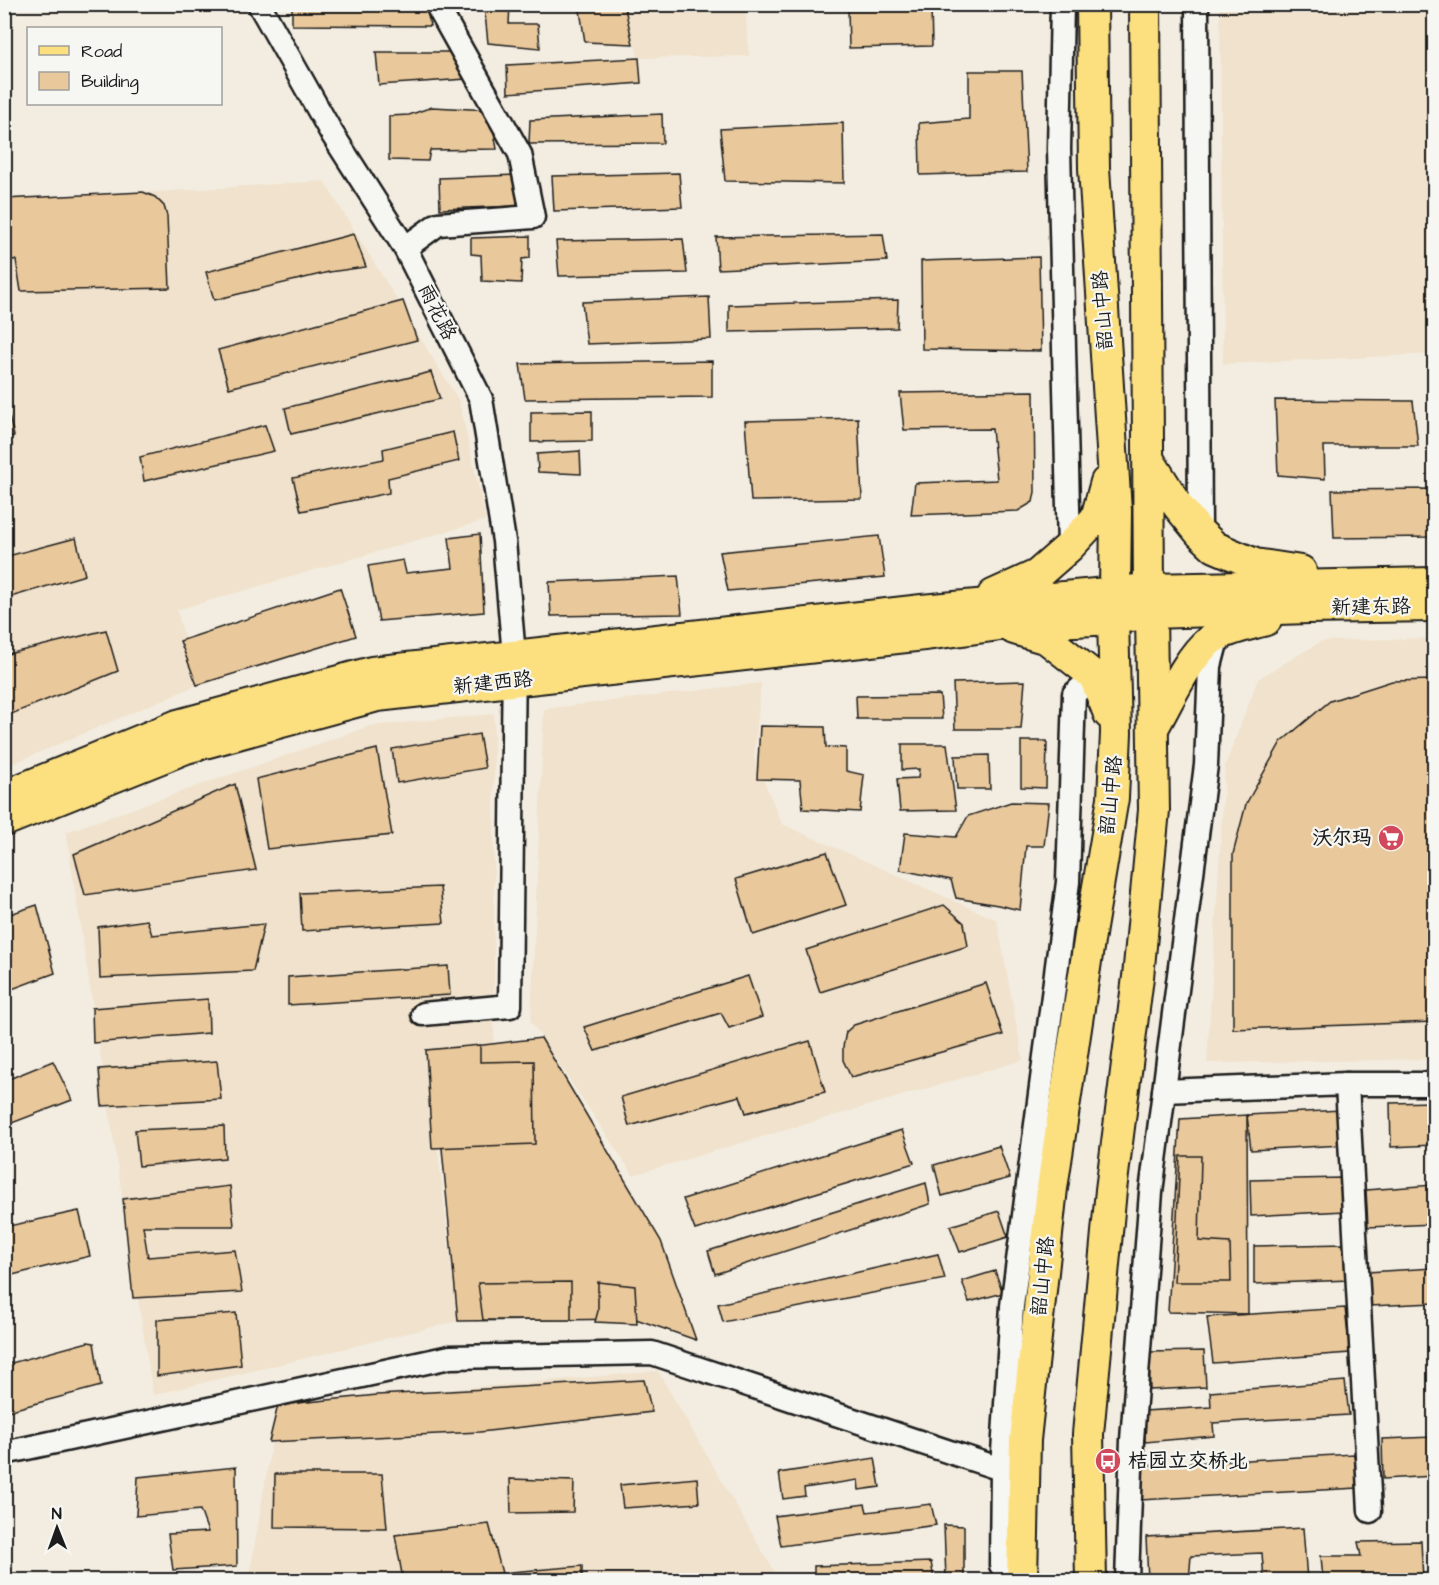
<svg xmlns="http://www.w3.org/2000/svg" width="1439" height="1585" viewBox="0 0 1439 1585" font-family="'Architects Daughter','LXGW WenKai TC',sans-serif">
	<rect width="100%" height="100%" fill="#f3ede1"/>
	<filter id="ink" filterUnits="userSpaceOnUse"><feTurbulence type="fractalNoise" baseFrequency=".0167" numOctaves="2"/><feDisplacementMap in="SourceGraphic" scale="12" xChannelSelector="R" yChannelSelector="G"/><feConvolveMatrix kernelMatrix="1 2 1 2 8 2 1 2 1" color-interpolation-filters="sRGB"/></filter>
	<g filter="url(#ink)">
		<g fill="#f0e2cc">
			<path d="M622 5H745L749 56 639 58Z"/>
			<path d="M1220 5H1428L1434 212V354L1223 364Z"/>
			<path d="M324 181 459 401 486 520 177 610 197 685 5 767V202Z"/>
			<path d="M1434 638V1059L1207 1063 1225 766 1258 679 1322 641Z"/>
			<path d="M761 683 754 758 782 824 997 920 1023 1060 633 1175 531 1022 544 709Z"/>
			<path d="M494 714V1043L426 1051 458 1321 153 1395 66 832 370 726Z"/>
			<path d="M658 1371 779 1580H249L278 1405Z"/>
		</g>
		<g fill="#e9c89b" stroke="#1c1c1c" stroke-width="1.5">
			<path d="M292 4H426L430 26 292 25Z"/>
			<path d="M484 4H510L509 24H538L540 48 488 43Z"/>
			<path d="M579 4H624L633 44 585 42Z"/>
			<path d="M931 7 932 46 849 48 848 9Z"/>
			<path d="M376 52H452L466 79 379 85Z"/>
			<path d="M639 58 641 83 508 93 507 65Z"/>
			<path d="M969 71H1022L1027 172 920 175 919 123 969 119Z"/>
			<path d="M432 107 490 110 497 149 430 150 428 161 389 160V116L409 115Z"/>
			<path d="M662 114 663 143 529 144 530 120Z"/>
			<path d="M843 123 844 183 725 181 720 129Z"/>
			<path d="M679 173 682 207 554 211 552 176Z"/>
			<path d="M518 175 517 206 440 209 439 178Z"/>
			<path d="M143 192 155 197 164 206 167 216 170 288 21 291 16 260 4 259V199Z"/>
			<path d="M354 234 366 267 329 272 214 300 206 272Z"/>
			<path d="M883 234 887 261 718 269 716 237Z"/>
			<path d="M530 236V258L522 259 521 283 482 281 481 255 471 254V238Z"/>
			<path d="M683 239 687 273 559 276 556 241Z"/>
			<path d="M1039 257 1041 351 922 349 921 261Z"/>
			<path d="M709 297 711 339 587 344 582 302Z"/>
			<path d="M898 300 897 328 729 332V305Z"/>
			<path d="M403 301 417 340 229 388 218 350Z"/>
			<path d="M712 361V397L525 399 520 364Z"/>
			<path d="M431 372 440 399 291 434 285 408Z"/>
			<path d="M1034 391 1035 492 1033 502 1018 511 911 515 915 483 997 480 992 429 904 430 900 393Z"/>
			<path d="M1275 400 1413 401 1418 446H1324L1325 479 1278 475Z"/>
			<path d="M4 409H7L14 436 4 438Z"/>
			<path d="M592 411V441L531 442V412Z"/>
			<path d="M858 418 862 499 751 501 745 421Z"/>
			<path d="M265 425 274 451 144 481 140 457Z"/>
			<path d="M453 432 459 461 388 478 389 493 301 511 293 478 384 459 383 449Z"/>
			<path d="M580 451 581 474 538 472 537 454Z"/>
			<path d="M1434 489V537L1334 538 1332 490Z"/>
			<path d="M480 534 484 612 379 621 368 566 403 560 406 573 453 568 449 538Z"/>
			<path d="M879 536 885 577 728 591 720 552Z"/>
			<path d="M76 538 85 575 4 599V557Z"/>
			<path d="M678 576 682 614 551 616 549 582Z"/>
			<path d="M340 588 356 636 197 685 180 641Z"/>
			<path d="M106 630 118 671 4 717V655Z"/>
			<path d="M1434 680V1022L1233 1029V854L1246 804 1281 742 1330 701 1392 681Z"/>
			<path d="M1025 681 1021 729H955L953 683Z"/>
			<path d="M940 695 942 719H857L856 696Z"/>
			<path d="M760 726 825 727 826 747 846 748V771L864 775 860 812 803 809 800 780 757 779Z"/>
			<path d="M479 734 485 768 397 783 392 749Z"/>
			<path d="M1021 741H1047L1046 788 1021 787Z"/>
			<path d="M902 744H947L956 810 900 811 897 779 918 778 919 769 902 770Z"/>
			<path d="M377 749 392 835 267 849 256 779Z"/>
			<path d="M989 755 990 789H957L955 756Z"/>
			<path d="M235 784 256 870 85 895 74 854Z"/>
			<path d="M1011 802 1049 803 1044 846H1026L1020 910 998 905 956 898 951 880 900 870 905 833 956 837 968 816Z"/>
			<path d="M827 852 846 905 753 935 736 879Z"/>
			<path d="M440 887 444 923 302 931 300 893Z"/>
			<path d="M37 905 55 973 4 992V916Z"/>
			<path d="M944 905 964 923 968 946 820 992 806 950Z"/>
			<path d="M147 920 152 935 264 924 253 971 100 978 98 927Z"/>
			<path d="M448 966 450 995 288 1005V977Z"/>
			<path d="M748 976 762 1017 729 1028 721 1013 595 1051 584 1027Z"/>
			<path d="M986 983 1003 1035 851 1077 843 1060V1047L846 1032 854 1025Z"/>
			<path d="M208 999 209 1033 93 1043 92 1008Z"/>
			<path d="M541 1038 661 1241 696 1340 636 1319 458 1321 433 1051Z"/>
			<path d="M810 1041 825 1092 746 1113 740 1096 629 1126 621 1097Z"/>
			<path d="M480 1045V1062L534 1061 535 1144 432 1148 426 1050Z"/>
			<path d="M53 1061 72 1100 4 1126V1081Z"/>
			<path d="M217 1061 221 1099 102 1106 99 1069Z"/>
			<path d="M1434 1102V1145L1391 1147 1390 1103Z"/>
			<path d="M1341 1110 1343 1145 1251 1150 1247 1115Z"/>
			<path d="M1247 1115 1248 1314 1168 1312 1180 1119Z"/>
			<path d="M224 1126 225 1158 139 1166 135 1130Z"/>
			<path d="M902 1130 914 1163 695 1230 683 1199Z"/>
			<path d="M999 1146 1010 1178 942 1196 934 1165Z"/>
			<path d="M1180 1156H1201L1199 1241 1230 1243 1231 1282H1174Z"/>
			<path d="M1341 1178 1345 1211 1251 1216 1250 1180Z"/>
			<path d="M926 1183 930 1204 715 1274 708 1251Z"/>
			<path d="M1434 1185V1224L1368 1227 1366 1190Z"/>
			<path d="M230 1186 234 1226H143L148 1257 235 1250 242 1292 133 1298 123 1199Z"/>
			<path d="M79 1211 90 1256 4 1277V1227Z"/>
			<path d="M999 1211 1008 1237 960 1252 950 1226Z"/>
			<path d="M1344 1244 1349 1280 1254 1284V1246Z"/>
			<path d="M938 1254 945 1279 723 1322 718 1304Z"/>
			<path d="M1434 1268V1303L1370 1306 1367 1272Z"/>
			<path d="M995 1271 1003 1293 969 1302 962 1281Z"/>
			<path d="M571 1282V1320H483L478 1283Z"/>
			<path d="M598 1282 635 1286 637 1324 595 1322 598 1311Z"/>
			<path d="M1345 1308 1350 1353 1213 1363 1207 1317Z"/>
			<path d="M236 1313 241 1365 157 1376V1320Z"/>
			<path d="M88 1342 94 1343 101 1386 4 1412V1365Z"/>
			<path d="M1204 1351 1206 1387 1150 1390 1149 1352Z"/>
			<path d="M644 1380 652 1412 480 1432 269 1442 278 1405 377 1395Z"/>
			<path d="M1345 1381 1349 1415 1213 1423 1214 1436 1145 1442 1144 1411 1211 1407 1210 1392Z"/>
			<path d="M1434 1437V1476L1383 1479 1382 1439Z"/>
			<path d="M1354 1454 1358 1488 1140 1500 1138 1466Z"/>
			<path d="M875 1458 880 1487 859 1490 858 1480 804 1488 805 1496 783 1499 779 1473Z"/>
			<path d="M236 1467 237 1566 173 1570 168 1534 208 1532 200 1510 136 1516 138 1477Z"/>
			<path d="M275 1474H382L387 1528 274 1527Z"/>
			<path d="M697 1478 699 1503 623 1508 620 1485Z"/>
			<path d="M510 1479 574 1481 573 1512 511 1513Z"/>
			<path d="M865 1504 867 1512 931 1504 936 1525 781 1546 775 1516Z"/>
			<path d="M489 1524 502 1573 450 1580H403L395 1535Z"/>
			<path d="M944 1525 964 1526V1580H946Z"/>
			<path d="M1303 1528 1307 1580H1264L1262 1553 1191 1556 1189 1580H1148L1146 1537Z"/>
			<path d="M1421 1541 1423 1580H1323L1321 1556H1361L1358 1542Z"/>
			<path d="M931 1562 934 1580H814V1566Z"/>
			<path d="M582 1566V1580H512L511 1572Z"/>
		</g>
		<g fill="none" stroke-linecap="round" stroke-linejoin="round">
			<g stroke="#1c1c1c" stroke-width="27">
				<g id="minor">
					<path d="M259 4 331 132 405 248 481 399 504 541 514 656 510 1006 423 1014"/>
					<path d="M1062 4 1059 149 1069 547"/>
					<path d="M1197 4 1200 533"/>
					<path d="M405 248 438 224 533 217 520 154 436 4"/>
					<path d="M1347 1084H1434"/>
					<path d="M1164 1091 1347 1084 1370 1511"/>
					<path d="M4 1453 450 1357 652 1353 1025 1477"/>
					<path d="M1001 1565 1002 1469 1012 1306 1068 882 1074 694 1094 676"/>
					<path d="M1127 1580 1132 1440 1151 1192 1206 765 1210 666 1216 643 1226 635"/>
				</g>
			</g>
			<g stroke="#1c1c1c" stroke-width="34">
				<g id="major">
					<path d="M1149 460 1178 506 1200 533 1215 547 1255 564 1301 571"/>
					<path d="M993 595 1037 575 1069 547 1096 518 1106 482"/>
					<path d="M1014 629 1047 639 1094 676 1109 714"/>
					<path d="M1153 728C1167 704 1188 657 1209 641 1222 630 1249 625 1266 620"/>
					<path d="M4 796 178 725 372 672 922 610 1149 589 1434 583"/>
					<path d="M4 821 186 748 377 696 924 635 1000 625 1113 619 1151 613 1308 608 1434 606"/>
					<path d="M1022 1580 1025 1440 1052 1188 1091 928 1113 798 1116 733 1113 619 1115 591 1116 511 1094 168 1092 4"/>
					<path d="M1091 1580 1088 1434 1111 1190 1138 977 1154 810 1151 613 1149 589 1145 4"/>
				</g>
			</g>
			<use href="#minor" stroke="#f6f6f2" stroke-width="22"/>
			<use href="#major" stroke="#fce080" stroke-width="30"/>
		</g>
	</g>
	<defs>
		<g id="supermarket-disc" transform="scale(1.35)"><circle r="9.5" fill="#d1495b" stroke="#f6f6f2"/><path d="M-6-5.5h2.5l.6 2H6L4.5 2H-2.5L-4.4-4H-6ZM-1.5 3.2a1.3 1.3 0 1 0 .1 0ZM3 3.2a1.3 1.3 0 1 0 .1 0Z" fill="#fff"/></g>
		<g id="bus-disc" transform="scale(1.35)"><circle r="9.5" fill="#d1495b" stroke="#f6f6f2"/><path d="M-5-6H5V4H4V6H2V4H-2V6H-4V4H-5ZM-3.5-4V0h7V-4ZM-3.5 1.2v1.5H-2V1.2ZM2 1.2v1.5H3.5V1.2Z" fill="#fff"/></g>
	</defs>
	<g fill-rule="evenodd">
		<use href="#supermarket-disc" x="1391" y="838"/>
		<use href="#bus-disc" x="1108" y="1461"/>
	</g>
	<g text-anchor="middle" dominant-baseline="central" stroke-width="4.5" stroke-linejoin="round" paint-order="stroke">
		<g font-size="20" fill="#1c1c1c" stroke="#f6f6f2">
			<text transform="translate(1103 310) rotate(-94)">韶山中路</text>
			<text transform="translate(437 312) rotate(63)">雨花路</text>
			<text transform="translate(1371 607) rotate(-1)">新建东路</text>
			<text transform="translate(493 683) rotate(-6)">新建西路</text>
			<text transform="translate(1111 795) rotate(-84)">韶山中路</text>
			<text transform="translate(1043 1276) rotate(-84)">韶山中路</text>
		</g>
		<g font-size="20" font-weight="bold" fill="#1c1c1c" stroke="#f6f6f2" text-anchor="end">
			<text x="1372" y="838">沃尔玛</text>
			<text x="1128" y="1461" text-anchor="start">桔园立交桥北</text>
		</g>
	</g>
	<rect width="1439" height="1585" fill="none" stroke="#f6f6f2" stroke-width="24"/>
	<rect x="12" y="12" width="1415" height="1561" fill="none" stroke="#1c1c1c" stroke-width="2" filter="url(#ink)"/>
	<rect x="27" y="27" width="195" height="78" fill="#f6f6f2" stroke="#9f9f9c" stroke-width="1.5"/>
	<rect x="39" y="46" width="30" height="9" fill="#fce080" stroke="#9f9f9c" stroke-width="1.5"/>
	<text x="81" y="57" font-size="18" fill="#1c1c1c">Road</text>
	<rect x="39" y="72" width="30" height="18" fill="#e9c89b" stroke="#9f9f9c" stroke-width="1.5"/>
	<text x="81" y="87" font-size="18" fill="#1c1c1c">Building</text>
	<g transform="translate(57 1528) rotate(359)" stroke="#f6f6f2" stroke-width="4.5" paint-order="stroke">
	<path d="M0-4.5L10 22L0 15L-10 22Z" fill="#1c1c1c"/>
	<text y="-9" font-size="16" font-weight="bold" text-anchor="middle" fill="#1c1c1c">N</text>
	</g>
</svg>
